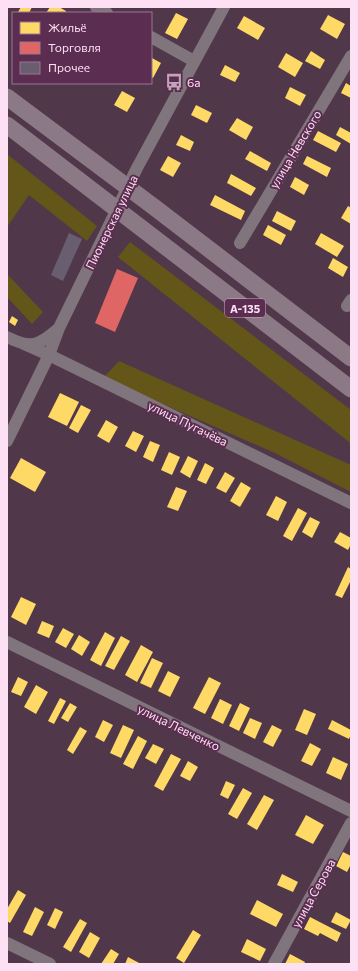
<svg xmlns="http://www.w3.org/2000/svg" width="358" height="971" viewBox="0 0 358 971" font-family="Commissioner,sans-serif">
	<rect width="100%" height="100%" fill="#50384a"/>
	<g fill="#645518">
		<path d="M7 154 97 226 87 241 29 195 7 227Z"/>
		<path d="M130 242 351 410V446L349 442 118 257Z"/>
		<path d="M7 274 43 312 32 324 7 297Z"/>
		<path d="M119 361 351 465V492L275 453 103 378Z"/>
	</g>
	<g fill="#ffd966">
		<path d="M21 7H32L29 13H19L18 12Z"/>
		<path d="M50 7H59L66 11V13H46Z"/>
		<path d="M176 13 188 19 177 39 165 33Z"/>
		<path d="M328 15 345 24 337 39 320 29Z"/>
		<path d="M244 16 265 28 258 40 237 28Z"/>
		<path d="M311 51 325 60 320 69 305 61Z"/>
		<path d="M286 53 303 63 295 77 278 67Z"/>
		<path d="M152 58 161 63 153 78 151 77V61Z"/>
		<path d="M225 65 240 73 235 82 220 75Z"/>
		<path d="M346 83 351 86V98L341 93Z"/>
		<path d="M290 87 306 95 300 106 285 98Z"/>
		<path d="M122 91 135 98 127 112 114 105Z"/>
		<path d="M196 105 212 113 207 123 191 115Z"/>
		<path d="M237 118 253 127 246 140 229 130Z"/>
		<path d="M340 127 351 133V144L336 135Z"/>
		<path d="M318 131 341 143 336 152 313 140Z"/>
		<path d="M181 135 194 142 190 151 176 145Z"/>
		<path d="M250 151 271 163 267 171 245 159Z"/>
		<path d="M168 156 181 163 173 177 160 170Z"/>
		<path d="M307 156 331 168 327 177 303 164Z"/>
		<path d="M231 174 256 188 251 196 227 183Z"/>
		<path d="M295 177 309 185 304 195 290 187Z"/>
		<path d="M215 195 245 211 241 220 210 205Z"/>
		<path d="M348 206 351 208V224L341 218Z"/>
		<path d="M277 211 296 221 291 231 272 221Z"/>
		<path d="M268 225 286 235 281 245 263 235Z"/>
		<path d="M321 233 344 246 337 257 315 244Z"/>
		<path d="M333 258 348 267 343 277 328 268Z"/>
		<path d="M12 316 18 320 15 326 9 322Z"/>
		<path d="M60 393 79 402 67 426 48 417Z"/>
		<path d="M81 405 91 410 78 433 69 428Z"/>
		<path d="M106 420 118 427 109 443 97 436Z"/>
		<path d="M133 431 144 436 136 452 125 446Z"/>
		<path d="M150 441 160 445 153 462 143 457Z"/>
		<path d="M169 452 180 457 172 475 161 470Z"/>
		<path d="M188 456 198 461 190 478 180 472Z"/>
		<path d="M21 458 46 472 35 492 10 478Z"/>
		<path d="M205 463 214 468 206 484 197 480Z"/>
		<path d="M225 472 235 478 226 493 216 488Z"/>
		<path d="M241 482 251 488 240 507 230 501Z"/>
		<path d="M176 487 187 491 178 511 167 507Z"/>
		<path d="M276 496 287 502 278 521 266 515Z"/>
		<path d="M298 508 307 513 292 541 283 536Z"/>
		<path d="M310 517 320 522 312 538 302 532Z"/>
		<path d="M340 532 351 538V544L348 550 334 542Z"/>
		<path d="M348 567 351 569V580L342 598 335 595Z"/>
		<path d="M21 597 36 604 26 625 11 617Z"/>
		<path d="M42 621 54 626 49 638 37 633Z"/>
		<path d="M63 628 74 634 66 648 55 642Z"/>
		<path d="M105 632 115 638 101 666 90 660Z"/>
		<path d="M79 635 90 642 82 656 71 649Z"/>
		<path d="M121 636 130 641 114 670 105 666Z"/>
		<path d="M141 645 153 652 137 682 125 675Z"/>
		<path d="M152 658 163 663 151 688 140 683Z"/>
		<path d="M168 671 180 677 170 697 158 691Z"/>
		<path d="M18 677 28 682 21 696 11 692Z"/>
		<path d="M209 677 221 683 205 714 193 708Z"/>
		<path d="M36 685 48 692 36 714 24 707Z"/>
		<path d="M60 698 66 701 54 724 48 721Z"/>
		<path d="M220 699 232 705 223 724 211 718Z"/>
		<path d="M70 703 77 707 68 722 61 718Z"/>
		<path d="M240 703 250 708 239 731 229 726Z"/>
		<path d="M304 709 316 714 307 735 295 730Z"/>
		<path d="M250 718 262 723 255 739 243 733Z"/>
		<path d="M103 720 113 725 104 742 95 737Z"/>
		<path d="M332 720 351 730V734L349 739 328 729Z"/>
		<path d="M123 725 134 730 121 758 110 753Z"/>
		<path d="M272 725 282 730 273 747 263 742Z"/>
		<path d="M80 727 87 731 73 754 67 750Z"/>
		<path d="M138 736 147 741 133 769 123 764Z"/>
		<path d="M310 743 321 749 312 766 301 761Z"/>
		<path d="M153 744 164 749 156 764 145 758Z"/>
		<path d="M171 754 181 759 163 791 154 786Z"/>
		<path d="M333 757 348 764 341 780 326 773Z"/>
		<path d="M188 761 198 767 190 781 180 776Z"/>
		<path d="M226 781 235 785 228 799 220 795Z"/>
		<path d="M243 788 252 793 237 819 228 814Z"/>
		<path d="M264 795 274 800 257 830 247 824Z"/>
		<path d="M306 815 324 825 313 844 295 835Z"/>
		<path d="M343 852 351 856V864L347 872 336 866Z"/>
		<path d="M282 874 298 882 293 892 277 885Z"/>
		<path d="M18 890 26 895 10 923 7 921V909Z"/>
		<path d="M257 900 283 914 276 927 250 914Z"/>
		<path d="M35 907 44 912 32 936 23 932Z"/>
		<path d="M55 908 63 912 55 929 47 925Z"/>
		<path d="M336 912 351 920 346 929 331 922Z"/>
		<path d="M310 917 341 933 337 942 320 933 318 936 304 929Z"/>
		<path d="M80 919 87 923 71 952 63 947Z"/>
		<path d="M193 930 201 935 184 963 176 958Z"/>
		<path d="M90 932 100 938 89 958 79 952Z"/>
		<path d="M247 939 266 949 260 961 241 952Z"/>
		<path d="M111 949 119 954 113 964H101Z"/>
		<path d="M290 954 305 962 304 964H285Z"/>
		<path d="M128 957 141 964H125Z"/>
	</g>
	<path fill="#e06666" d="M117 269 138 278 115 332 95 323Z"/>
	<path fill="#685e70" d="M69 233 82 239 63 281 51 275Z"/>
	<g fill="none" stroke-linecap="round" stroke-linejoin="round">
		<g stroke="#80757d" stroke-width="12">
			<path d="M96 7 107 13"/>
			<path d="M151 37 194 61"/>
			<path d="M240 243 351 56"/>
			<path d="M347 306 351 300"/>
			<path d="M7 337C31 349 38 346 58 329"/>
			<path d="M24 344 49 355 351 503"/>
			<path d="M7 441 49 355 59 328 137 168 224 7"/>
			<path d="M7 642 351 811"/>
			<path d="M7 943 50 964"/>
			<path d="M274 964 351 823"/>
		</g>
		<g stroke="#8c7986" stroke-width="17">
			<path d="M7 97 154 207 351 358"/>
			<path d="M7 125 351 389"/>
		</g>
	</g>
	<defs>
		<g id="bus-bare" transform="scale(1.38)"><path d="M-5-6H5V4H4V6H2V4H-2V6H-4V4H-5ZM-3.5-4V0h7V-4ZM-3.5 1.2v1.5H-2V1.2ZM2 1.2v1.5H3.5V1.2Z" fill="#c1a5b8" stroke="#5b2d50" stroke-width="2.5" paint-order="stroke"/></g>
	</defs>
	<g fill-rule="evenodd">
		<use href="#bus-bare" x="174" y="82"/>
	</g>
	<g text-anchor="middle" dominant-baseline="central" stroke-width="4" stroke-linejoin="round" paint-order="stroke">
		<rect fill="#5b2d50" stroke="#cdaac3" stroke-width="1" x="225" y="299" width="40" height="18" rx="3"/>
		<g font-size="11" font-weight="bold" fill="#fee0f4">
			<text x="245" y="308">А-135</text>
		</g>
		<g font-size="12" fill="#fee0f4" stroke="#5b2d50" text-anchor="start">
			<text x="187" y="82">6а</text>
		</g>
		<g font-size="12" fill="#fee0f4" stroke="#5b2d50">
			<text transform="translate(295 149) rotate(-59)">улица Невского</text>
			<text transform="translate(111 222) rotate(-64)">Пионерская улица</text>
			<text transform="translate(188 423) rotate(26)">улица Пугачёва</text>
			<text transform="translate(179 727) rotate(26)">улица Левченко</text>
			<text transform="translate(313 893) rotate(-61)">улица Серова</text>
		</g>
	</g>
	<rect width="358" height="971" fill="none" stroke="#fee0f4" stroke-width="16"/>
	<rect x="12" y="12" width="140" height="72" fill="#5b2d50" stroke="#9c7592"/>
	<rect x="20" y="22" width="20" height="12" fill="#ffd966" stroke="#9c7592"/>
	<text x="48" y="32" font-size="12" fill="#fee0f4">Жильё</text>
	<rect x="20" y="42" width="20" height="12" fill="#e06666" stroke="#9c7592"/>
	<text x="48" y="52" font-size="12" fill="#fee0f4">Торговля</text>
	<rect x="20" y="62" width="20" height="12" fill="#685e70" stroke="#9c7592"/>
	<text x="48" y="72" font-size="12" fill="#fee0f4">Прочее</text>
</svg>
